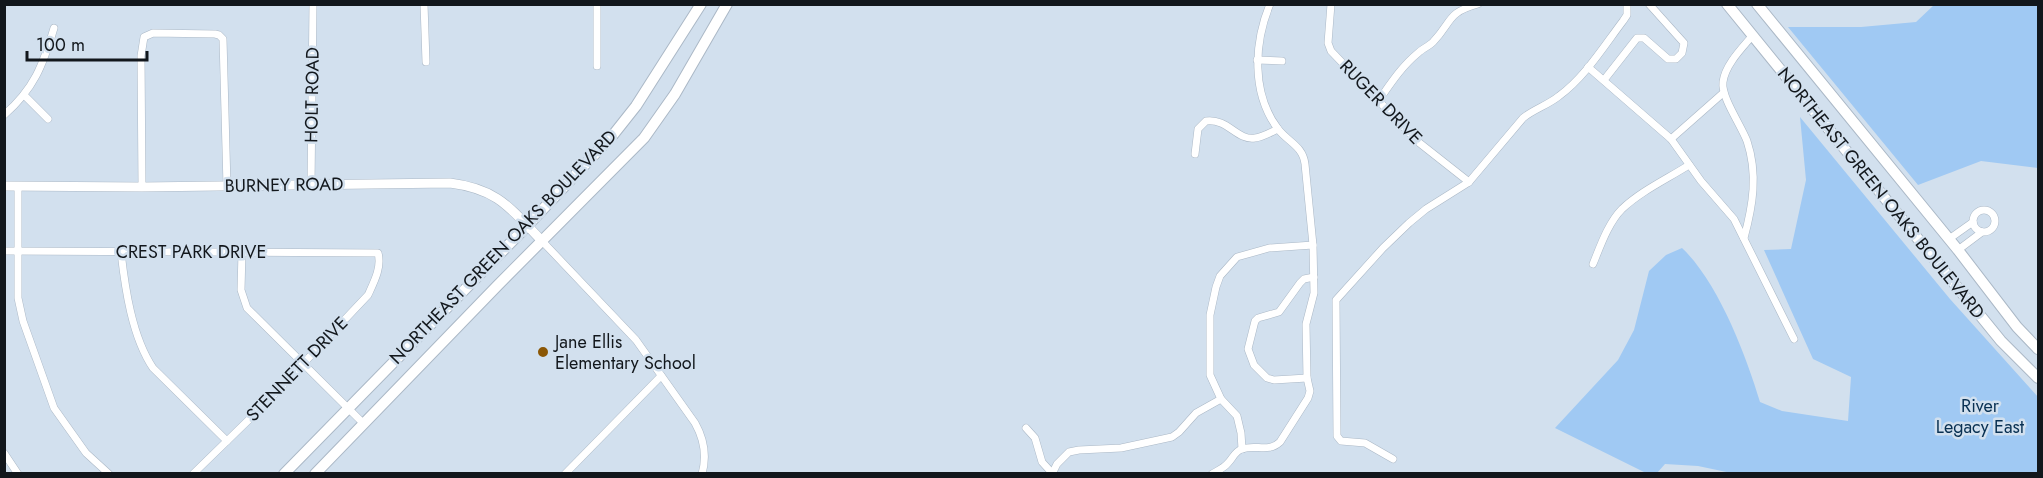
<svg xmlns="http://www.w3.org/2000/svg" width="2043" height="478" viewBox="0 0 2043 478" font-family="Jost,sans-serif">
	<rect width="100%" height="100%" fill="#d2e0ee"/>
	<g fill="#a0c9f3">
		<path d="M1934 5H2038V168L1981 161 1918 185 1788 27H1861L1916 22Z"/>
		<path d="M1800 117 1950 299 2038 397V473L1736 474 1698 466 1665 464 1657 473H1646L1555 428 1618 360 1634 330 1649 271 1666 255 1682 248C1718 282 1746 355 1760 402L1782 411 1848 421 1851 377 1813 359 1764 250 1791 249 1806 180Z"/>
	</g>
	<g fill="none" stroke-linecap="round" stroke-linejoin="round">
		<g stroke="#abb8c6" stroke-width="8">
			<g id="minor">
				<path d="M424 4 426 62"/>
				<path d="M597 4V66"/>
				<path d="M1331 4 1328 43 1331 51 1417 141 1469 182"/>
				<path d="M1257 60 1282 61"/>
				<path d="M1588 67 1671 139 1701 181 1734 219 1794 339"/>
				<path d="M1604 80 1637 38H1644L1668 59H1676L1682 53 1684 43 1649 4"/>
				<path d="M24 95 48 119"/>
				<path d="M1379 100C1391 83 1402 66 1418 53 1422 49 1429 46 1433 42 1453 21 1446 13 1478 4"/>
				<path d="M4 115C34 89 43 65 54 28"/>
				<path d="M1671 139 1722 94"/>
				<path d="M1195 154 1198 129 1206 121C1228 118 1237 141 1255 138 1263 137 1271 132 1278 129"/>
				<path d="M18 186V298L23 321 54 408 86 453 109 474"/>
				<path d="M311 186 313 4"/>
				<path d="M142 187 141 56 144 37 153 33 215 34 219 35 223 39 227 186"/>
				<circle cx="1984" cy="221" r="11"/>
				<path d="M1744 238C1753 205 1758 174 1747 141 1741 125 1721 97 1723 82 1725 65 1742 48 1753 35"/>
				<path d="M1949 239 1973 222"/>
				<path d="M542 241 636 340 695 423C704 439 707 456 702 474"/>
				<path d="M1958 250 1982 232"/>
				<path d="M4 251 378 253C382 267 374 282 368 295L265 404 193 474"/>
				<path d="M121 252C125 288 132 337 153 368L227 441"/>
				<path d="M242 252 241 290 247 308 363 423"/>
				<path d="M1593 264C1600 247 1608 223 1622 209 1641 191 1667 179 1689 165"/>
				<path d="M1307 378 1274 380 1267 378 1254 365 1248 349 1255 321 1258 318 1279 312 1300 283 1304 279 1314 277"/>
				<path d="M1026 428 1035 438 1042 462 1053 474"/>
				<path d="M1242 449 1241 433 1237 416 1221 399 1210 375V315L1216 287 1220 276 1237 257 1269 248 1313 245"/>
				<path d="M4 453 18 474"/>
				<path d="M1393 459 1365 443 1341 441 1337 436 1336 300 1383 248 1409 223 1426 209 1469 182 1523 118C1534 109 1548 105 1559 96 1585 77 1604 46 1623 21L1627 15V4"/>
				<path d="M1053 472 1057 464 1069 452 1079 450 1121 448 1172 437 1179 432 1196 413 1221 399"/>
				<path d="M565 474 661 376"/>
				<path d="M1212 474C1217 471 1224 468 1228 463 1233 458 1235 451 1242 449 1256 444 1268 453 1280 442L1308 398 1310 391 1307 378 1306 324 1314 293 1313 245 1305 164C1303 146 1288 142 1278 129 1251 93 1254 43 1270 4"/>
			</g>
		</g>
		<g stroke="#abb8c6" stroke-width="10">
			<path id="tertiary" d="M4 186 142 187 450 183C498 189 510 208 542 241"/>
		</g>
		<g stroke="#abb8c6" stroke-width="12">
			<g id="secondary">
				<path d="M1727 4 2001 341 2038 378"/>
				<path d="M1757 4 1958 250 2017 327 2038 349"/>
				<path d="M284 474 527 226 613 135 636 106 701 4"/>
				<path d="M315 474 498 285 644 138 675 94 727 4"/>
			</g>
		</g>
		<use href="#minor" stroke="#fff" stroke-width="7"/>
		<use href="#tertiary" stroke="#fff" stroke-width="9"/>
		<use href="#secondary" stroke="#fff" stroke-width="10"/>
	</g>
	<circle fill="#8b5705" stroke="#d2e0ee" stroke-width="2" cx="543" cy="352" r="6"/>
	<g text-anchor="middle" dominant-baseline="central" stroke-width="5" stroke-linejoin="round" paint-order="stroke">
		<g font-size="18" fill="#12171c" stroke="#d2e0ee">
			<text transform="translate(312 95) rotate(-89)">HOLT ROAD</text>
			<text transform="translate(1381 102) rotate(46)">RUGER DRIVE</text>
			<text transform="translate(284 185) rotate(-1)">BURNEY ROAD</text>
			<text transform="translate(1881 193) rotate(51)">NORTHEAST GREEN OAKS BOULEVARD</text>
			<text transform="translate(503 247) rotate(-46)">NORTHEAST GREEN OAKS BOULEVARD</text>
			<text x="191" y="252">CREST PARK DRIVE</text>
			<text transform="translate(297 369) rotate(-46)">STENNETT DRIVE</text>
		</g>
		<g font-size="18" fill="#12171c" stroke="#d2e0ee" text-anchor="start">
			<text x="555" y="342">Jane Ellis<tspan x="555" dy="21">Elementary School</tspan></text>
		</g>
		<g font-size="18" fill="#083052" stroke="#d2e0ee">
			<text x="1980" y="406">River<tspan x="1980" dy="21">Legacy East</tspan></text>
		</g>
	</g>
	<rect width="2043" height="478" fill="none" stroke="#12171c" stroke-width="12"/>
	<path d="M27 51v9h120v-9" fill="none" stroke="#12171c" stroke-width="3"/>
	<text x="36" y="51" font-size="18" fill="#12171c" stroke="#d2e0ee" stroke-width="4.5" paint-order="stroke">100 m</text>
</svg>
